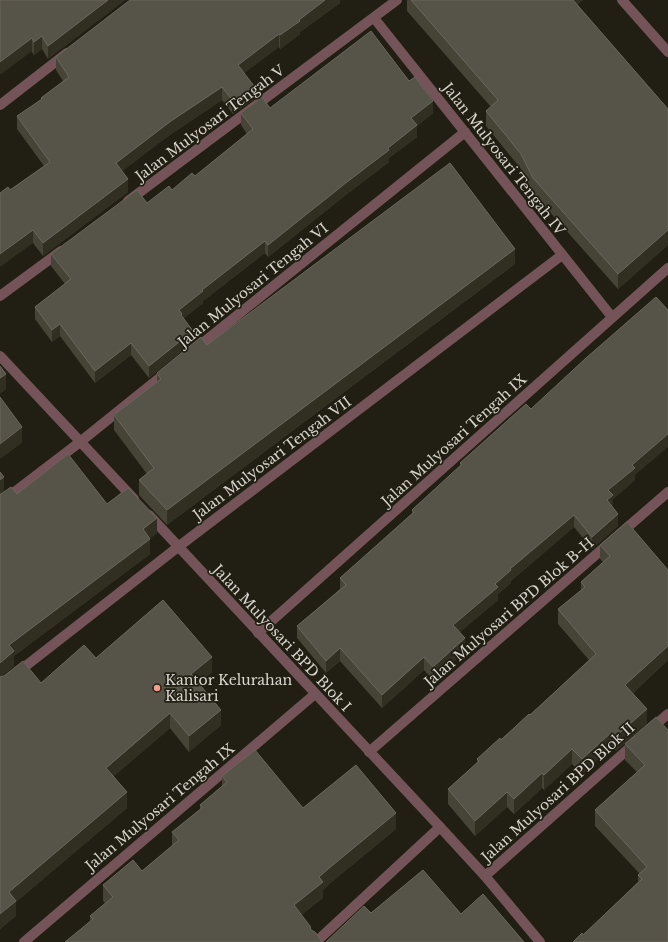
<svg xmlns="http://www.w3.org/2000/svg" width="668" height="942" viewBox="0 0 668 942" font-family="'Libre Baskerville',serif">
	<rect width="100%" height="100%" fill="#211f13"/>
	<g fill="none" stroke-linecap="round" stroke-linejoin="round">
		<g stroke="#745458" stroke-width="10">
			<path d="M622 0 668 52"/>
			<path d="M374 18 612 317"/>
			<path d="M0 105 67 53"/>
			<path d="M128 201 397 0"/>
			<path d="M0 296 61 251"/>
			<path d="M194 350 465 132"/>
			<path d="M0 356 134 499"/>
			<path d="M0 503 80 442 167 372"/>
			<path d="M149 515 440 827 485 876 540 942"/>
			<path d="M258 633 668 268"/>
			<path d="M0 686 178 547 562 255"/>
			<path d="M649 730 668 714"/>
			<path d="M369 752 668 492"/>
			<path d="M485 876 635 743"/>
			<path d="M24 942 315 694"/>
			<path d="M316 942 440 827"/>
		</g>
	</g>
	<g fill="#464337">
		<path d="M0 0H125L48 59 42 49 34 55Z"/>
		<path d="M340 0V3L300 32V34L280 49 279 47 244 73 254 99 233 114 222 100 171 134 122 171 128 192 43 256 33 243 10 190 44 166 17 129V116L41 100V98L63 81 56 70V57Z"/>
		<path d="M407 0H583L577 5 668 109V245L618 289 533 193 521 169 486 126V111L491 107 407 11Z"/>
		<path d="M270 108 433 113 417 126V137L389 158V162L347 194 268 257 265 253 203 301V303L184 318 193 342 149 378 131 355 95 383 60 336 52 342 35 319V307L65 284 51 266V254L172 190 195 176 247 134 241 125V113Z"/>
		<path d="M515 264 167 525 139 495V480L147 474 114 430V415L157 382V373L207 345Z"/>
		<path d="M531 409 635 475V480L613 499V507L618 526 592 549 574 527 511 581V583L498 594V600L460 632 465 651 433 680 424 670 382 708 340 661 326 673 297 638V626L340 589V578L412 514V510L460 466V463Z"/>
		<path d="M0 472 4 492 1 494H17L107 504 157 533 150 538V554L14 656V666L2 676 41 683 96 658 212 672 199 683 221 725 189 752 170 728 114 776 127 808 16 902V916L0 929Z"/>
		<path d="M600 545 668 570V660L633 693 647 724 616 751 612 746 582 774 572 764 544 790 542 788 514 814 507 807 475 836 448 804V789L477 763V759L530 715 589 660 558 624V609L581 591V582L603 562 600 559Z"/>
		<path d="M668 730V942L583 935 638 882V875L640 874 595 826V810L637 772 625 760V744Z"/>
		<path d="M222 776 303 808 396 829 328 885 323 890V898L301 915 311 930 90 921V916L105 903 103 901V885L142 871 172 846V832L200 809V805L222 786Z"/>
	</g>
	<g fill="#312e22">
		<path d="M108 0H125L48 59V46Z"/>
		<path d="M325 0H340V3L300 32V34L280 49V35L299 20Z"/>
		<path d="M569 0H583L569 12Z"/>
		<path d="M279 34V47L238 78V65Z"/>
		<path d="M42 36V49L34 55V42Z"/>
		<path d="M32 38V51L0 75V62Z"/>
		<path d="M254 86V99L233 114V101Z"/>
		<path d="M222 87V100L171 134 116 176V163L171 121Z"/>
		<path d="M433 101V113L417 126V137L389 158V162L347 194 268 257V245L411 118Z"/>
		<path d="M128 179V192L43 256V243Z"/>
		<path d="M33 230V243L0 267V254Z"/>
		<path d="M668 230V245L618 289V274Z"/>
		<path d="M265 241V253L203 301V303L182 320 179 310 202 290Z"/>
		<path d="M515 249V264L167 525V510Z"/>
		<path d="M60 324V336L52 342V330Z"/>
		<path d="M193 331V342L149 378V366Z"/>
		<path d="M131 343V355L95 383V371Z"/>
		<path d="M6 374V389L0 394V378Z"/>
		<path d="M22 427V443L0 459V444Z"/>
		<path d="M668 434V447L635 475V480L613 499V508L607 500 608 490 632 465Z"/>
		<path d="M4 477V492L0 495V480Z"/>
		<path d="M618 514V526L592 549V537Z"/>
		<path d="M574 515V527L511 581V583L498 594V600L453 638V625L510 569Z"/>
		<path d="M157 518V533L143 544V529Z"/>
		<path d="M150 539V554L14 656V666L0 678V663L9 645Z"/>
		<path d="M465 638V651L433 680V667Z"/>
		<path d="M668 646V660L625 700V685Z"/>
		<path d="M340 648V661L326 673V661Z"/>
		<path d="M212 657V672L191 690V674Z"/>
		<path d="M424 657V670L382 708V695Z"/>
		<path d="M647 709V724L616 751V736Z"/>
		<path d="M221 710V725L189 752V736Z"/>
		<path d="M170 713V728L106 783V768Z"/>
		<path d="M612 732V746L582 774V759Z"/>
		<path d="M572 749V764L544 790V775Z"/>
		<path d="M542 773V788L514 814V799Z"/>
		<path d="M127 792V808L16 902V916L0 929V914L9 892Z"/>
		<path d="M507 792V807L475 836V821Z"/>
		<path d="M396 813V829L328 885 323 890V898L294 921V905L319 877 328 869Z"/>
	</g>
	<g fill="#565348" stroke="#6a675d">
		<path d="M0 0H108L48 46 42 36 34 42 32 38 0 62Z"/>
		<path d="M130 0H325L299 20 300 21 280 35 279 34 238 65 254 86 233 101 222 87 171 121 116 163 128 179 43 243 33 230 0 254V193L8 187 10 190 50 162 17 116 42 99 41 98 69 77 56 57Z"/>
		<path d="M411 0H573L668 109V230L618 274 533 178 521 154 486 111 498 100Z"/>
		<path d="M371 31 409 81 415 77 433 101 411 118 417 125 388 148 389 150 347 182 268 245 265 241 202 290 203 291 179 310 182 314 181 315 193 331 149 366 131 343 95 371 60 324 52 330 35 307 71 279 51 254 137 190 147 203 169 186 172 190 192 173 195 176 253 129 241 113 262 97 270 108Z"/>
		<path d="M450 163 515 249 167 510 139 480 154 468 114 415 161 379 157 373 201 337 207 345Z"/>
		<path d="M656 297 668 310V434L632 465 635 468 608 490 613 495 607 500 618 514 592 537 574 515 510 569 511 570 495 584 498 587 453 625 465 638 433 667 424 657 382 695 340 648 326 661 297 626 346 585 340 578 414 512 412 510 462 464 460 463 526 404 531 409 586 358Z"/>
		<path d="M0 366 6 374 0 378Z"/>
		<path d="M0 397 22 427 0 444Z"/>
		<path d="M68 454 107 504 128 488 157 518 143 529 150 539 9 645 14 651 0 663V494H1L11 487 17 494Z"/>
		<path d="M0 472 4 477 0 480Z"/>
		<path d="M627 522 668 570V646L625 685 647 709 616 736 612 732 582 759 572 749 544 775 542 773 514 799 507 792 475 821 448 789 479 761 477 759 500 738 501 740 529 714 530 715 596 654 558 609 585 587 581 582 610 556 600 545Z"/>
		<path d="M163 600 212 657 191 674 221 710 189 736 170 713 106 768 127 792 9 892 16 901 0 914V677L4 676 23 661 41 683 84 645 96 658Z"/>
		<path d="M656 717 668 730V941L667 942H573L582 933 583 935 642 879 638 875 647 867 595 810 645 765 625 744Z"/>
		<path d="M255 750 303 808 356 765 396 813 328 869 319 877 323 882 294 905 310 926 311 930 315 932 322 942H65L93 919 90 916 113 897 103 885 133 860 142 871 179 840 172 832 202 808 200 805 227 782 222 776Z"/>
		<path d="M423 870 461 914 483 894 524 942H326L364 906 371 913Z"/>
	</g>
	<circle fill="#f49d8d" stroke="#211f13" stroke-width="1.5" cx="157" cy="688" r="4"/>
	<g text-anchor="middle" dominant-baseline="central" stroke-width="3.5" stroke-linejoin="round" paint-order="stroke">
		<g font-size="14" fill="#d7d5ce" stroke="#211f13">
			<text transform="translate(210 123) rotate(-37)">Jalan Mulyosari Tengah V</text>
			<text transform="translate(504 159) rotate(52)">Jalan Mulyosari Tengah IV</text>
			<text transform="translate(253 285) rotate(-39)">Jalan Mulyosari Tengah VI</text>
			<text transform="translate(454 440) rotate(-42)">Jalan Mulyosari Tengah IX</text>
			<text transform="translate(272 458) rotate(-37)">Jalan Mulyosari Tengah VII</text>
			<text transform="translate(509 612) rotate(-41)">Jalan Mulyosari BPD Blok B-H</text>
			<text transform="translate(282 638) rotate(47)">Jalan Mulyosari BPD Blok I</text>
			<text transform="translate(558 792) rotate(-42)">Jalan Mulyosari BPD Blok II</text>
			<text transform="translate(160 807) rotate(-40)">Jalan Mulyosari Tengah IX</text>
		</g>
		<g font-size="14" fill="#d7d5ce" stroke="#211f13" text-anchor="start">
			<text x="165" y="680">Kantor Kelurahan<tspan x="165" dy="16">Kalisari</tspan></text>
		</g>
	</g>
</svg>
